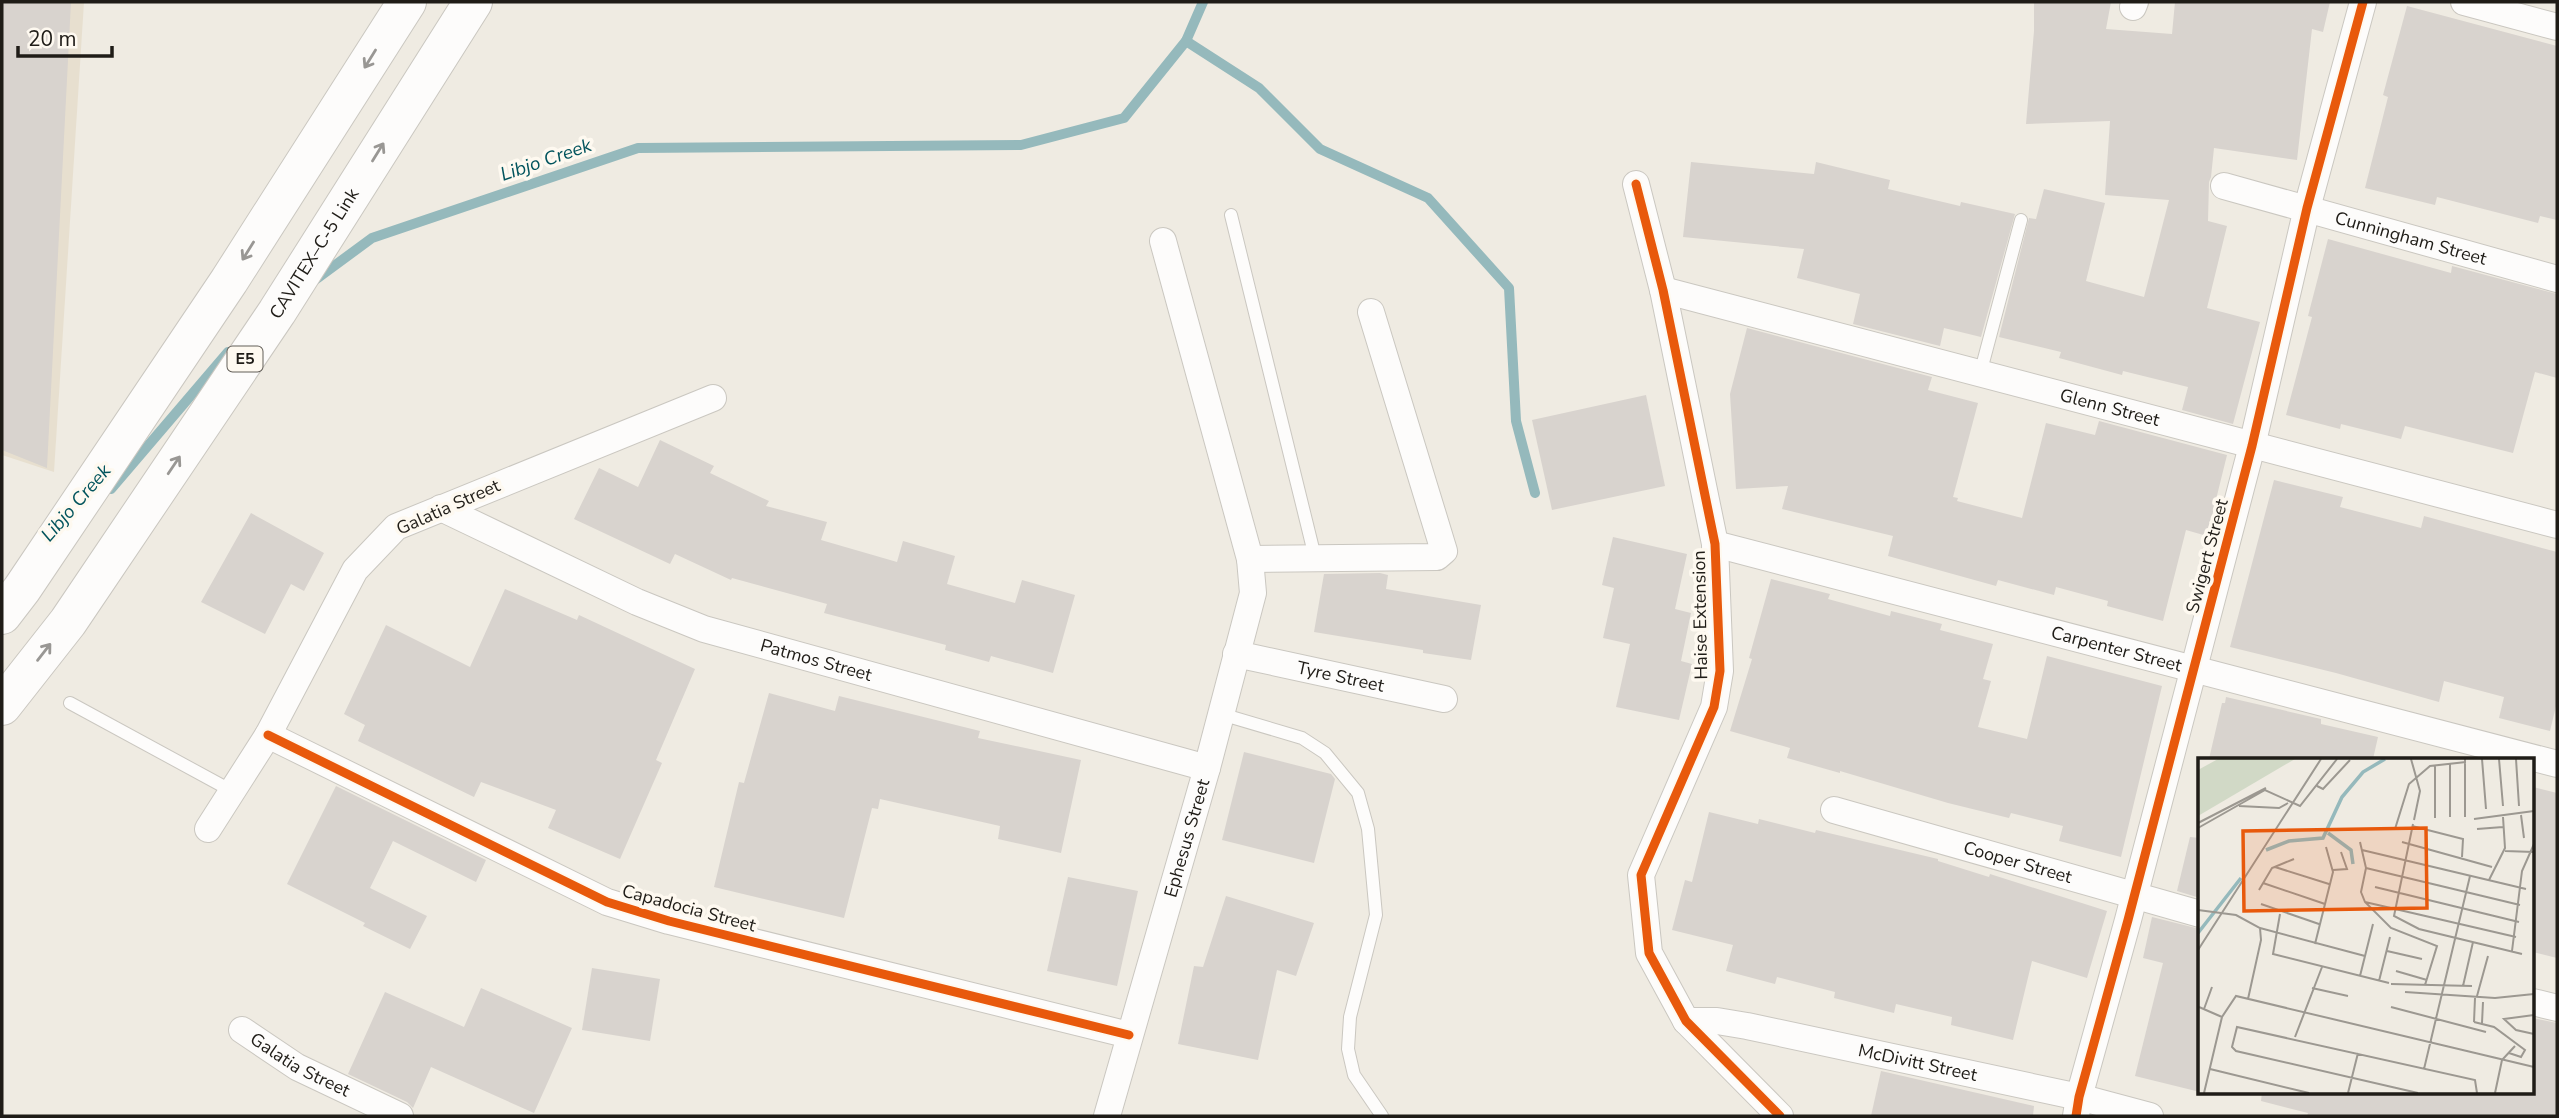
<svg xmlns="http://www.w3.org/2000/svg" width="2559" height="1118" viewBox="0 0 2559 1118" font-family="'Nunito Sans',sans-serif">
	<rect width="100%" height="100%" fill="#efebe2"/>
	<path fill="#e7dfcf" d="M2 2H84L54 472 2 455Z"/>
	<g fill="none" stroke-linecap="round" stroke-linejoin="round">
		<g stroke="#95b9bc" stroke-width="10">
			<path d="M1186 41 1259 88 1320 149 1428 198 1509 288 1516 421 1535 493"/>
			<path d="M315 280 372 238 638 148 1021 145 1124 118 1186 41 1203 2"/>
			<path d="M111 489 228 352"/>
		</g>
	</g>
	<g fill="#d8d3ce">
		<path d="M2 2H71L47 468 2 450Z"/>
		<path d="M2034 2H2111L2106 29 2172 34 2175 2H2330L2323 32 2312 29 2297 160 2214 148 2211 177 2209 182 2208 221 2227 226 2207 308 2260 322 2233 424 2182 410 2188 387 2123 371 2122 375 2059 358 2061 352 1999 337 2029 218 2036 219 2044 189 2105 203 2086 281 2144 297 2169 200 2105 195 2110 121 2026 124 2034 31Z"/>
		<path d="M2407 6 2557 46V220L2540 216 2538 223 2437 197 2435 205 2365 188 2388 97 2383 95Z"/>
		<path d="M1691 162 1814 174 1816 162 1890 180 1888 189 1960 206 1961 202 2015 214 1981 337 1944 328 1940 346 1853 324 1860 294 1797 278 1804 249 1683 237Z"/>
		<path d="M2328 239 2451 273 2452 266 2557 294V378L2535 372 2513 453 2405 426 2401 439 2341 424 2340 429 2286 415 2312 317 2308 316Z"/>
		<path d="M1747 328 1932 377 1928 390 1978 403 1953 497 1958 498 1957 501 2022 518 2046 423 2095 435 2099 421 2227 455 2207 536 2186 530 2163 621 2107 606 2108 601 2056 587 2054 595 1998 580 1996 586 1888 556 1893 536 1782 509 1788 486 1736 489 1730 394Z"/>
		<path d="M1646 395 1665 486 1552 510 1532 420Z"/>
		<path d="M660 440 714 466 710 473 769 501 766 506 827 522 821 540 897 562 903 541 955 556 947 584 1015 603 1022 580 1075 595 1053 673 991 656 989 662 945 650 946 645 824 613 827 604 732 578 731 580 675 554 670 564 574 519 599 468 638 487Z"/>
		<path d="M2274 480 2343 497 2340 507 2421 528 2424 516 2557 552V702L2550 731 2499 718 2504 697 2444 681 2439 702 2336 673 2230 647Z"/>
		<path d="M251 513 324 553 304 591 291 584 265 634 201 602Z"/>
		<path d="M1613 537 1687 554 1675 609 1691 613 1681 661 1692 664 1679 720 1616 707 1630 644 1603 638 1614 588 1602 585Z"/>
		<path d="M1380 573 1388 575 1386 589 1481 605 1471 660 1423 653V650L1314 632 1324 574Z"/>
		<path d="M1771 579 1830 594 1828 599 1890 616 1891 611 1942 624 1940 630 1993 644 1983 679 1991 681 1978 727 2027 739 2047 656 2162 686 2121 857 2059 841 2063 826 2011 813 2009 818 1948 803 1840 771V773L1787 758 1790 748 1730 731 1752 659 1749 658Z"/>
		<path d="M505 589 577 620 579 615 695 669 656 760 662 763 620 859 548 828 556 810 481 782 474 797 358 741 365 725 344 714 386 625 470 667Z"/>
		<path d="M769 693 835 711 839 696 980 731 978 738 1081 760 1061 853 998 839 1000 826 880 799 878 809 872 808 844 918 714 887 739 782 744 783Z"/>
		<path d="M2226 697 2321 719V724L2378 737 2373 759H2209L2222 703H2225Z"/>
		<path d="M1244 752 1331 774 1335 779 1314 863 1222 840Z"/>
		<path d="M336 786 486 860 476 882 393 841 370 888 427 916 410 949 363 926 365 923 287 884Z"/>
		<path d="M2533 787 2557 793V958L2533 952Z"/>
		<path d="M1709 812 1758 824 1759 819 1815 833 1816 830 1938 859V861L1989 877 1990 874 2107 911 2087 978 2032 961 2013 1040 1951 1025 1952 1017 1896 1004 1894 1013 1834 998 1835 992 1777 977 1775 984 1726 971 1733 945 1672 930 1685 880 1692 882Z"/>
		<path d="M2190 837 2200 838V898L2177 891Z"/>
		<path d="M1068 877 1138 891 1117 986 1047 971Z"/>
		<path d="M1226 896 1314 923 1296 976 1277 970 1258 1060 1178 1044 1194 966 1203 967Z"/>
		<path d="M2152 917 2200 929V1092L2135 1076 2163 963 2143 958Z"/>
		<path d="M592 968 660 979 650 1041 582 1030Z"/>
		<path d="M481 988 572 1028 534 1113 431 1067 413 1108 407 1102 348 1074 385 992 464 1027Z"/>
		<path d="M2533 1018 2557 1023V1116H2307L2308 1113 2261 1101 2262 1092H2533Z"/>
		<path d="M1881 1071 2034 1106 2033 1116H1871Z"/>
	</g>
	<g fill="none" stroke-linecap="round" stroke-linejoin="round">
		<g stroke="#cac7c0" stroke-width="14">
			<g id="service">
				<path d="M1231 215 1315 557"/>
				<path d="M1980 374 2021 220"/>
				<path d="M70 703 232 791"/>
				<path d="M1221 714 1302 738 1325 753 1358 793 1368 829 1376 915 1350 1017 1348 1049 1354 1075 1382 1116"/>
			</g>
		</g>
		<g stroke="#cac7c0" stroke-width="28">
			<g id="minor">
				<path d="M2464 2 2557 27"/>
				<path d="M2133 7 2135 2"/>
				<path d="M1636 184 1663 290 1715 544 1720 671 1714 707 1641 875 1649 953 1686 1021 1780 1116"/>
				<path id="s1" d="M2224 186 2557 279"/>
				<path id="s2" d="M1663 290 2557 525"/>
				<path id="s3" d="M441 508 637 602 704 629 1207 768"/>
				<path id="s4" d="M1715 544 2557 764"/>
				<path d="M1250 559 1437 557 1444 551 1371 312"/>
				<path id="s5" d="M1236 654 1444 699"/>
				<path d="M268 735 607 902 669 921 1129 1035"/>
				<path id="s6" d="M1834 810 2200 914"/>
				<path d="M208 829 268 735 355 570 396 527 713 398"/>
				<path d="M2533 1002 2557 1008"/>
				<path id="s7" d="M1686 1021H1717L1747 1026 2079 1097 2150 1116"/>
				<path id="s8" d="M242 1030 297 1067 400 1116"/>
				<path id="s9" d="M1107 1116 1207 768 1253 593 1250 559 1163 241"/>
				<path d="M2076 1116 2079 1097 2128 920 2252 446 2307 208 2363 2"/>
			</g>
		</g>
		<g stroke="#cac7c0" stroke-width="40">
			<g id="motorway">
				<path d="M2 615 22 589 229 281 407 2"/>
				<path id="s10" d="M2 706 68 622 277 312 473 2"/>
			</g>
		</g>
		<use href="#service" stroke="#fdfcfb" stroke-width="12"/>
		<use href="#minor" stroke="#fdfcfb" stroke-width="26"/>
		<use href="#motorway" stroke="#fdfcfb" stroke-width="38"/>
		<g stroke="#fef9f0" stroke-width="13">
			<g id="cycleway">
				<path d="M1636 184 1663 290 1715 544 1720 671 1714 707 1641 875 1649 953 1686 1021 1780 1116"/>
				<path d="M268 735 607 902 669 921 1129 1035"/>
				<path d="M2076 1116 2079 1097 2128 920 2252 446 2307 208 2363 2"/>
			</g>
		</g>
		<use href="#cycleway" stroke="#e8590c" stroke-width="9"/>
	</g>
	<defs><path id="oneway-shaft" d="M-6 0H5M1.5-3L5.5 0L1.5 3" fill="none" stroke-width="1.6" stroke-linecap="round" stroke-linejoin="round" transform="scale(1.75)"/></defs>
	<g stroke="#999794">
		<use href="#oneway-shaft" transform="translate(370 59) rotate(122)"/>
		<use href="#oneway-shaft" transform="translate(378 152) rotate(-58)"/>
		<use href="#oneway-shaft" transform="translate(248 251) rotate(122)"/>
		<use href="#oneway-shaft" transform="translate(174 465) rotate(-56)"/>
		<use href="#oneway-shaft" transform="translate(44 652) rotate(-52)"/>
	</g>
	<g text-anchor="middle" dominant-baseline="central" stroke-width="7" stroke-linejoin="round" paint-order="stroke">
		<rect fill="#fef9f0" stroke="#625e58" stroke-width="2" x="227.5" y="346.5" width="35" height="25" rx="5"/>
		<g font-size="16" font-weight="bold" fill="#1f1c17">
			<text x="245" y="359">E5</text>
		</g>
		<g font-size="18" fill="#1f1c17" stroke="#fef9f0">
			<text stroke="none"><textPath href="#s1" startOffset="194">Cunningham Street</textPath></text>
			<text stroke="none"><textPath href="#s10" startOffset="550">CAVITEX–C-5 Link</textPath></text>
			<text stroke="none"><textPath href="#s2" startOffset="462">Glenn Street</textPath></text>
			<text transform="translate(448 507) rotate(-24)">Galatia Street</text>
			<text transform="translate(2207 556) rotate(-75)">Swigert Street</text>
			<text transform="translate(1700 615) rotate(-91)">Haise Extension</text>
			<text stroke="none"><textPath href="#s4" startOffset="415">Carpenter Street</textPath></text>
			<text stroke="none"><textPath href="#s3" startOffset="406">Patmos Street</textPath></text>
			<text stroke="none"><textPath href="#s5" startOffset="107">Tyre Street</textPath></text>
			<text stroke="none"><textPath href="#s9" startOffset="289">Ephesus Street</textPath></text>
			<text stroke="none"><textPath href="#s6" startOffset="191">Cooper Street</textPath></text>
			<text transform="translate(689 908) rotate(15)">Capadocia Street</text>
			<text stroke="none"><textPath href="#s7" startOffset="236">McDivitt Street</textPath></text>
			<text stroke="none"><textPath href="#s8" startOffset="68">Galatia Street</textPath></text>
		</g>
		<g font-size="19" font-style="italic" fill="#02545d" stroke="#fef9f0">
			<text transform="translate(546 160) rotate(-19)">Libjo Creek</text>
			<text transform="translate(76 503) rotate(-49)">Libjo Creek</text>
		</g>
	</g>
	<g transform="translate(2198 758)">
		<rect width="336" height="336" fill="#efebe2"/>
		<path d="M20 1H97L0 58V12Z" fill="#d1d9c6"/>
		<path fill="none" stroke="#95b9bc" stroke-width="3.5" d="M130 75 153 92 155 106M68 92 91 83 125 80 144 39 165 14 187 1M0 175 43 120"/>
		<path fill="none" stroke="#9c9891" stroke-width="2" d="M213 1 222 33 216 62M284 1 288 51M301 1 305 48M318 1 321 48M237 7V60M119 28 125 31 152 2M41 48 81 50 90 45M323 57 326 80M252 59V6M267 59V1M276 61 336 53M0 65 68 30M215 66 196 158 221 171 324 196M214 68 265 81 264 99M0 70 67 32 102 48 139 1M197 71 211 26 232 8 268 4M279 71 305 69M162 84 168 110 163 134 167 144 193 170 239 188 227 227M204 84 294 109M164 92 328 131M307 93 336 94M77 109 131 126M168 110 322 147M135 112 149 111 143 94M291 122 307 90 305 59M65 125 127 146M177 129 321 164M61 132 74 110 96 101M167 144 318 179M63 146 121 166M0 152 38 157 62 170 63 182 50 241M82 156 75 196 191 225M62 170 167 198M117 186 135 114 128 89M0 192 123 1M189 193 224 201M314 193 324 113 336 86M198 213 229 222M162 218 175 166M181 223 192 179M193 226 274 228M265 228 275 184M114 230 150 238M207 234 297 240 336 236M279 238 290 198M1 249 24 259M193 249 288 274M6 251 14 229M336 257 306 261 318 272 336 276M276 264 296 269 327 292 323 299 311 295M276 264 277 240M284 265 285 244M97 279 124 209M12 311 111 335M226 311 272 118M6 335 24 259 38 238 336 309M150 335 160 295M220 335 38 293 34 289 39 269 277 322 279 335M297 335 304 302 317 288"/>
		<path fill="#e8590c" fill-opacity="0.15" stroke="#e8590c" stroke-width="3.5" d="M228 70 229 150 46 153 45 73Z"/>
		<rect width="336" height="336" fill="none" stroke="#1f1c17" stroke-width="3.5"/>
	</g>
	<rect width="2559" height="1118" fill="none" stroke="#1f1c17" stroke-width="7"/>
	<path d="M18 46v10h94v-10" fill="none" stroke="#1f1c17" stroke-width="3.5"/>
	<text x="28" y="46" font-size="21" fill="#1f1c17" stroke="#fef9f0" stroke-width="5" paint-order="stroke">20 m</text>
</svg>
